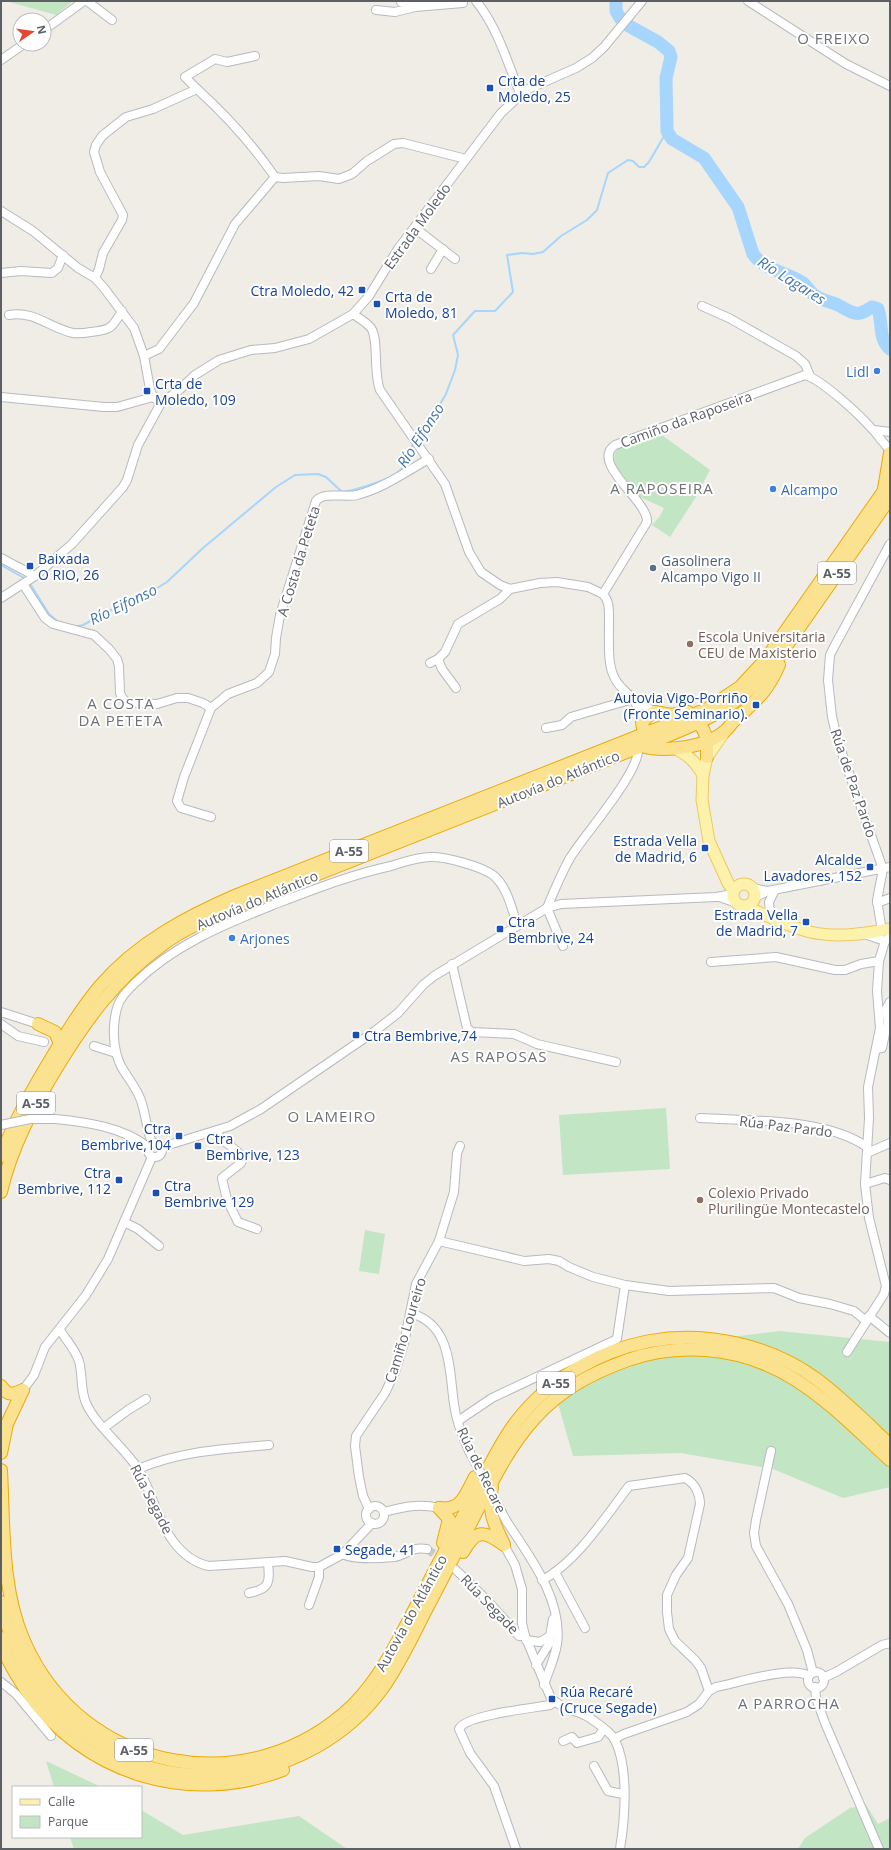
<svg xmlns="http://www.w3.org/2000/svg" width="891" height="1850" viewBox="0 0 891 1850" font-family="'Open Sans',sans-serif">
	<rect width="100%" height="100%" fill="#efede5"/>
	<g fill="#c2e5c3">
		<path d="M6 1H73L56 15Z"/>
		<path d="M659 433 710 470 702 485 703 486 670 537 652 525 660 516 664 508 640 497 616 466C613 460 613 453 619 448Z"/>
		<path d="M666 1108 670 1169 563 1175 559 1115Z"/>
		<path d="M365 1230 385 1234 379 1274 359 1271Z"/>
		<path d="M779 1331 890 1342V1487L843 1498 773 1469 681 1453 573 1456 553 1386 604 1353Z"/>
		<path d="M46 1761 101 1787H54Z"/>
		<path d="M866 1805 878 1824 890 1818V1849H798L805 1838 850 1808Z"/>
		<path d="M141 1810 183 1835 299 1816 347 1849H74L70 1837H141Z"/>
	</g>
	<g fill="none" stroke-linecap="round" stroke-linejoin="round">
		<g stroke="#a6d5fd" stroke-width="2">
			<path d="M416 438 430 421 446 394 455 370 458 355 453 335 475 311H495L513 292 507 255 522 253 533 254 543 252 561 236 587 220 597 210 608 173 628 160 633 161 639 167H644L649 162 667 131"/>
			<path d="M1 565 26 579"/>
			<path d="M29 582 49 614 58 622"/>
			<path d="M75 627 83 625 109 611 139 599 167 582 203 548 276 487 295 475 318 474 326 477 342 492C357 490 394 479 403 467 408 461 410 451 413 444"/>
		</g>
		<g stroke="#a6d5fd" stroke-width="13">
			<path d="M616 1V11L620 18"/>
			<path d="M629 26 658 42 669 51 671 57 666 78 667 131 672 139 704 158 738 207 753 254C765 271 787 272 803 283 807 286 809 291 813 294 821 301 829 301 838 305 844 308 849 312 855 313 861 315 867 310 872 307L878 309C883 323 878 339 890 349"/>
		</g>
		<path stroke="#cacac5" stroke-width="8" stroke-dasharray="8 4" stroke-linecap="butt" d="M427 1549 444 1561"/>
		<g stroke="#b7babe" stroke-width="10">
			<g id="minor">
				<path d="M87 1 112 20"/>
				<path d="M476 1C498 28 507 62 520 93"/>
				<path d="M748 1 846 64 890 86"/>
				<path d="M401 2 422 3"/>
				<path d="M376 10 395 12 415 7 463 3"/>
				<path d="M44 30 84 1"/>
				<path d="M1 60 24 44"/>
				<path d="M197 89 185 77 215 59 227 62 255 56"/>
				<path d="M275 177 283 178 319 176 339 179 352 174 367 161 394 144 403 143 466 159"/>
				<path d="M1 211 33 231 78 268 95 278 104 288 134 328 144 356 150 389 153 397 161 403"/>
				<path d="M415 228 455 259"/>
				<path d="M431 269 443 249"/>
				<path d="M1 273 21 271 52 273 58 268 63 255"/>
				<path d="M95 278 99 269 103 253 122 220 123 215 100 172 94 152 96 145 102 136 126 117 153 109 197 89C227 116 252 144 275 177L235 224 194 303 159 349 144 356"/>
				<path d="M702 306 729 318 796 356 805 364 810 376"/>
				<path d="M353 314C359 318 366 322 371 328 379 339 373 372 380 390L445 484 469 552 481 572 500 585 510 589 540 583 557 582 588 587 603 594C609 601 609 608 609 617 609 673 604 682 655 712"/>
				<path d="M9 315C33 310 50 328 73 333 79 334 85 333 91 332 111 330 112 328 122 311"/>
				<path d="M1 397 104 407H117L153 397"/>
				<path d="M874 430 890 432"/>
				<path d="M1 558 35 576"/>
				<path d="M23 584 45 618 53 624 94 635 109 649 117 659 119 666 120 693 123 699 127 702 157 704 177 698H188L203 703 211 708"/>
				<path d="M603 594 647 522C649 501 589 463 615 445L805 375C821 379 860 415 872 429 878 435 883 443 890 450"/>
				<path d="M1 598 35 576 72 544 123 487 127 480 138 445 161 403 178 391 195 375 219 360 251 350 275 348 309 339 353 314 369 296 398 249 501 113 526 90 576 68 592 58 604 47 642 1"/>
				<path d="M438 659 442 669 456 688"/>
				<path d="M430 663 438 659 445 652 458 624 500 599 510 589"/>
				<path d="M635 701 642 722"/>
				<path d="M546 728 562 725 571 717 633 699"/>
				<path d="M211 817 181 808 177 801 184 777 211 708 228 694 257 683 269 672 275 654 276 638 280 615 316 501C324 491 345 498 357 495 384 488 405 472 429 459"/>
				<path d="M753 888 767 891"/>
				<path d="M719 897 737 903"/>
				<path d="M755 897 768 891 890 867"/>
				<path d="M877 903 890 898"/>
				<path d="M770 913 769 902 775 890"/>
				<path d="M882 931 877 900 883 869 838 742 832 717 828 680 830 655 834 647 890 544"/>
				<path d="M864 934 885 941 890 937"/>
				<path d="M563 946 547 908C554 891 561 874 570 858 584 835 642 770 638 747"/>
				<path d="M711 962 776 957 835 970H845L861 964 879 961"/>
				<path d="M452 964 467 1028 472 1032 514 1034 537 1044 616 1062"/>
				<path d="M1 1012 38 1024"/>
				<path d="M888 1023 886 1009 890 1002"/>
				<path d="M1 1024 18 1036 44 1042"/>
				<path d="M94 1046 116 1053"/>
				<path d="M876 1049 882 1048 886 1029 890 1022"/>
				<path d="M700 1118C750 1121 826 1118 867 1147"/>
				<path d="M55 1119C86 1122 123 1127 148 1147"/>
				<path d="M216 1131C222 1144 236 1147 243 1158L241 1163 222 1178 227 1200 238 1222 257 1229"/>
				<circle cx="155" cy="1150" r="7"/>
				<path d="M152 1143C146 1128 146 1113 140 1098 135 1086 127 1077 121 1066 112 1048 112 1023 118 1005 121 996 129 989 135 983 174 945 223 925 273 905 312 890 350 875 391 866 404 862 417 857 431 857 447 857 480 866 493 875 507 886 512 909 517 925"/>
				<path d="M162 1147 230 1126 261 1109 375 1031 398 1013 423 985 434 976 547 908 561 904 716 897 733 894"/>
				<path d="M867 1153 890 1143"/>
				<path d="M865 1184 885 1178 890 1180"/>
				<path d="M124 1222 138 1229 159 1246"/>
				<path d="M439 1241 524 1261 549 1259 559 1261 569 1267 593 1277 625 1285 669 1291 774 1288 799 1298 830 1304 854 1311 866 1321"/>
				<path d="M410 1313C452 1324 449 1370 454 1404 456 1421 462 1436 469 1451"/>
				<path d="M869 1316 890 1333"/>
				<path d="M60 1330C66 1340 75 1349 79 1361 83 1375 80 1389 86 1403 96 1426 124 1447 139 1470 152 1492 157 1520 173 1541 182 1553 194 1563 209 1566L285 1561 312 1567H319L343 1554 372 1523"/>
				<path d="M847 1352 884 1294 886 1286 869 1218 865 1184 869 1118 868 1087 880 1028 877 991 879 961 885 941"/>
				<path d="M23 1390 34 1375 45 1347 86 1295 108 1259 152 1157"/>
				<path d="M458 1421 492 1398 617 1339 625 1285"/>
				<path d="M105 1427 128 1410 146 1399"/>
				<path d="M771 1451 756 1520 754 1533 756 1546 788 1604 807 1650 813 1673"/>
				<path d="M138 1469C180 1451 224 1449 269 1445"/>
				<circle cx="375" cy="1515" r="9"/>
				<path d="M369 1509 363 1496 359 1477 355 1446 356 1436 385 1393 395 1372 404 1343 416 1284 439 1241 454 1192 457 1153 460 1146"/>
				<path d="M384 1512C403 1507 419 1503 439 1508"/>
				<path d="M507 1522C530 1557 563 1600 557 1644 555 1658 548 1672 544 1685"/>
				<path d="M504 1545 515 1565 522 1589V1623L525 1636 550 1696C559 1709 577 1710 590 1718 598 1724 610 1731 615 1740 629 1769 625 1818 620 1849"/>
				<path d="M343 1554C352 1560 382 1558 394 1557 408 1555 410 1546 427 1549"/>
				<path d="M456 1570 487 1600 519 1636H525"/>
				<path d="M555 1572 585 1628"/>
				<path d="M542 1580C575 1564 607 1515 629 1486L685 1478C695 1483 700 1494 700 1504L688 1558 676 1575 667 1595V1612L669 1629 675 1641 695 1660 701 1668 709 1691"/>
				<path d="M249 1593C270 1589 270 1582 268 1563"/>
				<path d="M309 1605 319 1577V1567"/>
				<path d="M526 1640 540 1642 550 1636 553 1619"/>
				<path d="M536 1665 549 1644 550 1636"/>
				<circle cx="816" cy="1680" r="8"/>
				<path d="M823 1678 836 1672 882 1645 890 1643"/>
				<path d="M1 1682 16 1694 51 1736"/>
				<path d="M815 1687 816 1698 825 1723 879 1849"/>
				<path d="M614 1739 624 1734 687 1712 699 1704 709 1691 716 1687C738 1683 791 1665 809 1676"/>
				<path d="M563 1741 572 1737 577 1743 598 1737 604 1729"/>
				<path d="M594 1766 608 1791 623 1794"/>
				<path d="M516 1849 494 1786 470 1753 459 1729C465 1715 533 1708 550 1705L554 1702"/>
			</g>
		</g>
		<g stroke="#eec95e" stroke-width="13">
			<g id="major">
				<path d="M725 731 707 757 703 775 702 800 709 841 728 883 734 891"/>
				<path d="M674 748C688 755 695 761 703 775"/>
				<circle cx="744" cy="895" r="11"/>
				<path d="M744 906C766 915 787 926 810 932 837 938 864 934 890 929"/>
			</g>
		</g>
		<g stroke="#edaa06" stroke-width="14">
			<g id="highway">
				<path d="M884 489 890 453"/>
				<path d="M692 720C708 727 707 741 707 757"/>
				<path d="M653 737 643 728 642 722 648 716 655 712 671 715 688 712"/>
				<path d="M642 746C665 753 707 747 725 731 729 728 731 723 735 720 757 699 766 694 779 665"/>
				<path d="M38 1024 55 1032 60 1044"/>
				<path d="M1 1156C13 1124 29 1096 46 1067 63 1039 79 1011 100 986 137 943 186 917 237 895L707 709 740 687 766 659 890 482"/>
				<path d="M1 1192C11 1148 33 1107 56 1069 85 1021 116 978 162 945 186 927 215 916 242 904L657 740C707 720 737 708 773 665L890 498"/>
				<path d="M1 1386C8 1396 12 1395 23 1390"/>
				<path d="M1 1453 7 1424 23 1390"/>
				<path d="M1 1470C4 1526 1 1589 24 1641 82 1774 250 1804 353 1705 378 1680 395 1647 411 1616 431 1578 450 1541 470 1503 485 1476 497 1447 516 1422 548 1380 598 1351 650 1341 706 1331 769 1345 815 1378 842 1398 866 1422 890 1445"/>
				<path d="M492 1487C488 1509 493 1523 503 1542"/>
				<path d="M439 1508C462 1511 465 1495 475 1477"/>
				<path d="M439 1508 449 1519 443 1543"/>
				<path d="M463 1552C476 1529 484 1530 504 1545"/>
				<path d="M1 1602C18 1676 56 1725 125 1758 159 1775 195 1777 233 1773 291 1768 348 1736 382 1689 400 1664 413 1635 427 1608 445 1574 462 1540 480 1505 496 1474 512 1443 535 1418 561 1389 592 1373 628 1360 653 1351 679 1348 706 1350 788 1356 833 1408 890 1460"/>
				<path d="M1 1638C4 1657 16 1674 26 1690 83 1774 189 1806 283 1770"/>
			</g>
		</g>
		<use href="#minor" stroke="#fff" stroke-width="8"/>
		<use href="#major" stroke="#fdf2ab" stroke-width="11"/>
		<use href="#highway" stroke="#fae290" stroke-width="12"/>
		<g stroke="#b7babe" stroke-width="10" stroke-linecap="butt">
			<g id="minor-bridge">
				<path d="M1 1125 30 1119H55"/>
				<path d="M469 1451 507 1522"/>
			</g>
		</g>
		<use href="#minor-bridge" stroke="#fff" stroke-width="8"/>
	</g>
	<g fill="#1a4fb4" stroke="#fff" stroke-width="1.5">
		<rect x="486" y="84" width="8" height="8" rx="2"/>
		<rect x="358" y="286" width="8" height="8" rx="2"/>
		<rect x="373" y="300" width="8" height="8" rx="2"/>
		<rect x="143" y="387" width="8" height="8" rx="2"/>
		<rect x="26" y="562" width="8" height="8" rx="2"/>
		<rect x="752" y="701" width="8" height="8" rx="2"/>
		<rect x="701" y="844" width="8" height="8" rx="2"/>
		<rect x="866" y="863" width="8" height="8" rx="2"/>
		<rect x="802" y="918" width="8" height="8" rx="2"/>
		<rect x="496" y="925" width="8" height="8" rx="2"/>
		<rect x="352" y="1031" width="8" height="8" rx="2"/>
		<rect x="175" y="1132" width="8" height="8" rx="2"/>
		<rect x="194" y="1142" width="8" height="8" rx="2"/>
		<rect x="115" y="1176" width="8" height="8" rx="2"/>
		<rect x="152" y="1189" width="8" height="8" rx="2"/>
		<rect x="333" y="1545" width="8" height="8" rx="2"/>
		<rect x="548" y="1695" width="8" height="8" rx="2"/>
	</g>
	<g fill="#3f7fe0" stroke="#fff" stroke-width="1.5">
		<circle cx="877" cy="371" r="4"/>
		<circle cx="773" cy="489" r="4"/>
		<circle cx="232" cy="938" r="4"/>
	</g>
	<circle fill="#5c6f8a" stroke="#fff" stroke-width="1.5" cx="653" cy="568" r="4"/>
	<g fill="#8d6e63" stroke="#fff" stroke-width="1.5">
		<circle cx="690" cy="644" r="4"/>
		<circle cx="700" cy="1200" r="4"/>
	</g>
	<g text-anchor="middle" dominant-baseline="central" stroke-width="4" stroke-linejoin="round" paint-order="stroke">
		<g fill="#fff" stroke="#8d9093" stroke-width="1">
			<rect x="818" y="562" width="38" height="22" rx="3"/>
			<rect x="330" y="840" width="38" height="22" rx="3"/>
			<rect x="17" y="1092" width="38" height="22" rx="3"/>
			<rect x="537" y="1372" width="38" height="22" rx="3"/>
			<rect x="115" y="1739" width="38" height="22" rx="3"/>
		</g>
		<g font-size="13" font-weight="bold" fill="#5c6065">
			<text x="837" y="573">A-55</text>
			<text x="349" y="851">A-55</text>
			<text x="36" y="1103">A-55</text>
			<text x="556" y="1383">A-55</text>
			<text x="134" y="1750">A-55</text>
		</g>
		<g font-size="14" fill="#164399" stroke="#fff" text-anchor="start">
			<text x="498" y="80">Crta de<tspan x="498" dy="16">Moledo, 25</tspan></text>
			<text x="354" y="290" text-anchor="end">Ctra Moledo, 42</text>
			<text x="385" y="296">Crta de<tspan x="385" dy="16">Moledo, 81</tspan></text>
			<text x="155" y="383">Crta de<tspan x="155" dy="16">Moledo, 109</tspan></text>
			<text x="38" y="558">Baixada<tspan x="38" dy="16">O RIO, 26</tspan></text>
			<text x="748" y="697" text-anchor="end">Autovia Vigo-Porriño<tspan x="748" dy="16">(Fronte Seminario).</tspan></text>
			<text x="697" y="840" text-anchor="end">Estrada Vella<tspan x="697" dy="16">de Madrid, 6</tspan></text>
			<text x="862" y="859" text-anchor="end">Alcalde<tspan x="862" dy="16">Lavadores, 152</tspan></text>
			<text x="798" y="914" text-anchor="end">Estrada Vella<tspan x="798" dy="16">de Madrid, 7</tspan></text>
			<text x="508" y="921">Ctra<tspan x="508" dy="16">Bembrive, 24</tspan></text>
			<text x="364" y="1035">Ctra Bembrive,74</text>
			<text x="171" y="1128" text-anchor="end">Ctra<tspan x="171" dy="16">Bembrive,104</tspan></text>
			<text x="206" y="1138">Ctra<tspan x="206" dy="16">Bembrive, 123</tspan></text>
			<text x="111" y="1172" text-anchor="end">Ctra<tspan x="111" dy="16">Bembrive, 112</tspan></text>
			<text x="164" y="1185">Ctra<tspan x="164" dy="16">Bembrive 129</tspan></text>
			<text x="345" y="1549">Segade, 41</text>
			<text x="560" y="1691">Rúa Recaré<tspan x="560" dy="16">(Cruce Segade)</tspan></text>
		</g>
		<g font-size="14" fill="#5c6065" stroke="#fff">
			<text transform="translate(417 226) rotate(-54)">Estrada Moledo</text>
			<text transform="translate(686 419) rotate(-20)">Camiño da Raposeira</text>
			<text transform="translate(298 561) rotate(-73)">A Costa da Peteta</text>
			<text transform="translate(558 779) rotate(-22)">Autovía do Atlántico</text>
			<text transform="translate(854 783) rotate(71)">Rúa de Paz Pardo</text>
			<text transform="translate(257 900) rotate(-23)">Autovía do Atlántico</text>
			<text transform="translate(786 1126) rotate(7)">Rúa Paz Pardo</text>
			<text transform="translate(405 1330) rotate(-73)">Camiño Loureiro</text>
			<text transform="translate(482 1470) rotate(64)">Rúa de Recare</text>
			<text transform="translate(152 1499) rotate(63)">Rúa Segade</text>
			<text transform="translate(490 1604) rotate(46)">Rúa Segade</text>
			<text transform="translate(411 1613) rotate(-61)">Autovía do Atlántico</text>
		</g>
		<g font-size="14" fill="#366cbe" stroke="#fff" text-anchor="start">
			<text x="869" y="371" text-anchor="end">Lidl</text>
			<text x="781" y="489">Alcampo</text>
			<text x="240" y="938">Arjones</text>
		</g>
		<g font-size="14" fill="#4e5e75" stroke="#fff" text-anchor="start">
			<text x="661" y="560">Gasolinera<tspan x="661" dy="16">Alcampo Vigo II</tspan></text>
		</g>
		<g font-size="14" fill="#785e54" stroke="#fff" text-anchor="start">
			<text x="698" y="636">Escola Universitaria<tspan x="698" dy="16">CEU de Maxisterio</tspan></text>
			<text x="708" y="1192">Colexio Privado<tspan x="708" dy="16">Plurilingüe Montecastelo</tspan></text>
		</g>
		<g font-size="15" letter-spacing="1" fill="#6d7277" stroke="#fff">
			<text x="834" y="38">O FREIXO</text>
			<text x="662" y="488">A RAPOSEIRA</text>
			<text x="121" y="703">A COSTA<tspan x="121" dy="17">DA PETETA</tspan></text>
			<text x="499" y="1056">AS RAPOSAS</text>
			<text x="332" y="1116">O LAMEIRO</text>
			<text x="789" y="1703">A PARROCHA</text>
		</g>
		<g font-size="15" font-style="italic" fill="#4375af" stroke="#fff">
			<text transform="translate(792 280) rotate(32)">Río Lagares</text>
			<text transform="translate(420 435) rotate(-57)">Río Eifonso</text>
			<text transform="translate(123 604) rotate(-26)">Río Eifonso</text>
		</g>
	</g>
	<rect width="891" height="1850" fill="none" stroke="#5c6065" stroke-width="4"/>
	<rect x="12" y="1786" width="130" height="52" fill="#ffffff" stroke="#bebfc1"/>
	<rect x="20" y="1799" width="20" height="6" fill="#fdf2ab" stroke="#bebfc1"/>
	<text x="48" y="1806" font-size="12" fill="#5c6065">Calle</text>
	<rect x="20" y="1816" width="20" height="12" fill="#c2e5c3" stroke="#bebfc1"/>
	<text x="48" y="1826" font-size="12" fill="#5c6065">Parque</text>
	<g transform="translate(32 32) rotate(77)"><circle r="19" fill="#ffffff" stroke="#bebfc1"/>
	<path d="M0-3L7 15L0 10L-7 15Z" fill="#e54634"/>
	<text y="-6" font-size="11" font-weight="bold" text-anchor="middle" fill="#5c6065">N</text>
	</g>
</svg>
